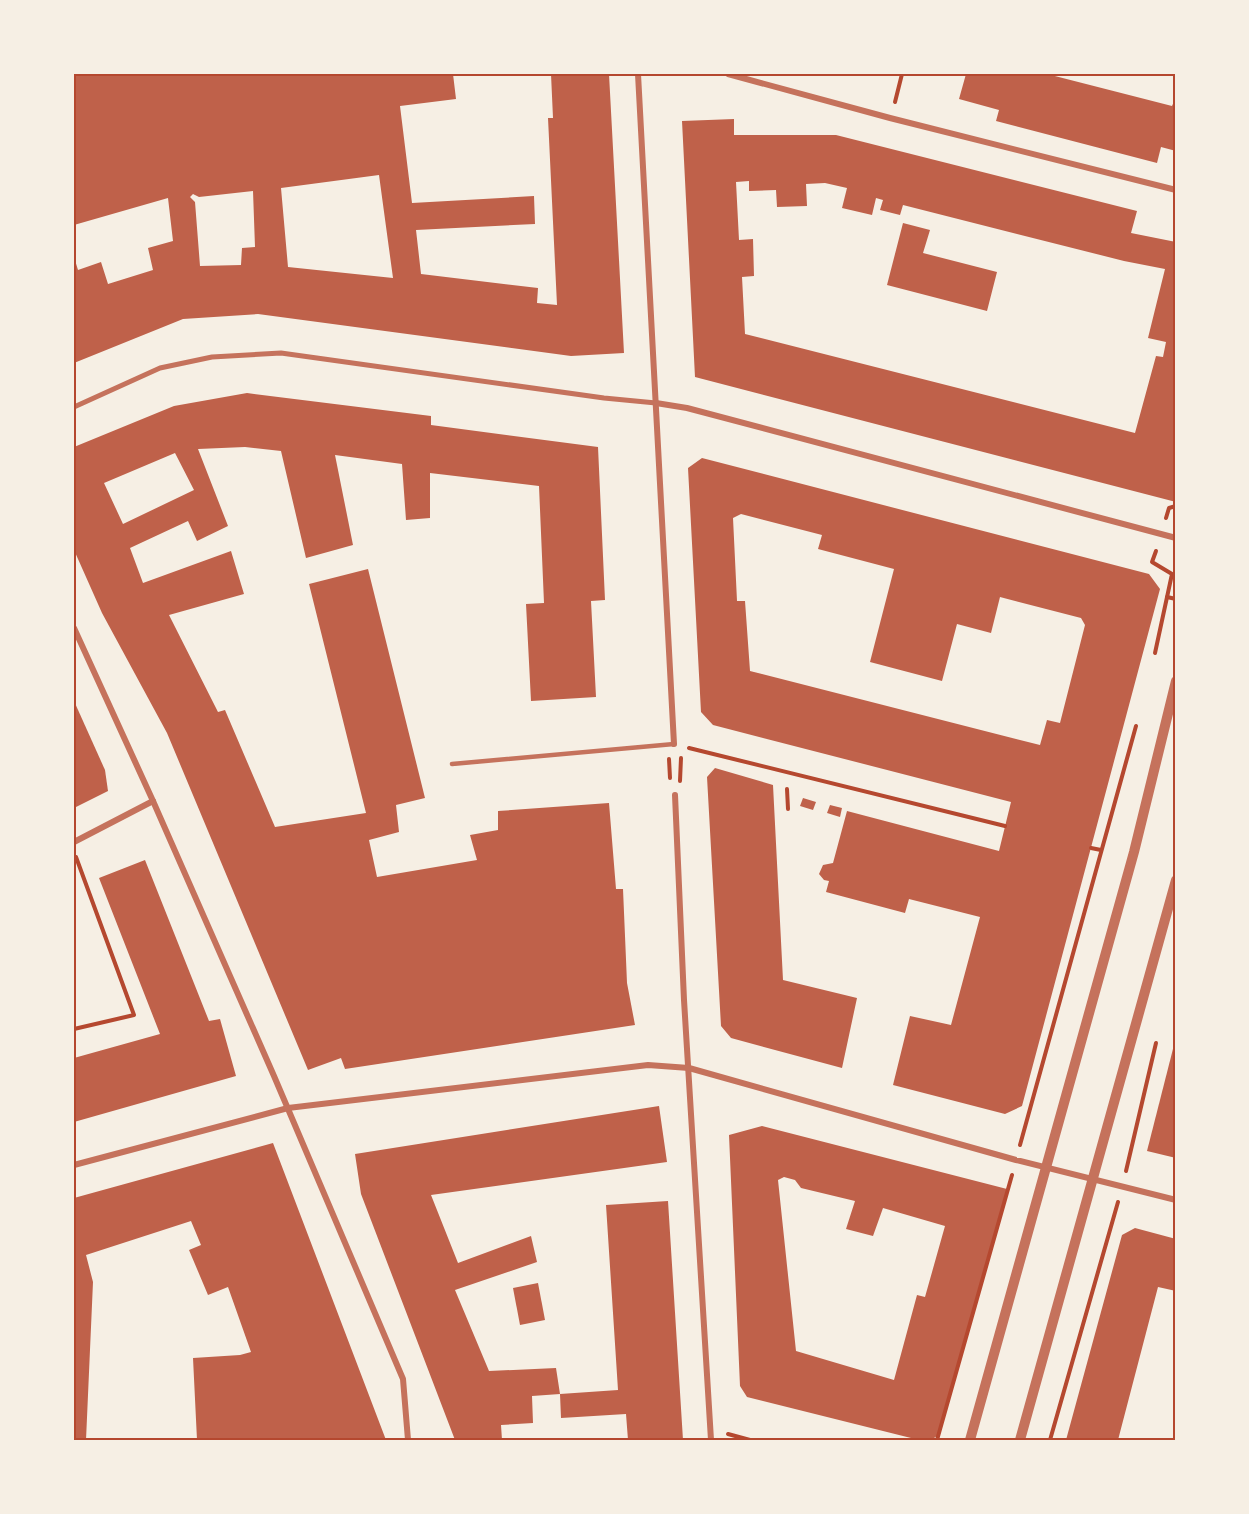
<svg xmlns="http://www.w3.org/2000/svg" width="1249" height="1514" viewBox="0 0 1249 1514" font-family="'Playfair Display',serif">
	<rect width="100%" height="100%" fill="#f6efe4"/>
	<g fill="#bf614a" fill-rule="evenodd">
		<path d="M74 74H453L456 99 400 106 412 203 534 196 535 224 416 230 421 274 538 288 537 303 557 305 548 118H553L551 74H609L624 353 571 356 258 314 183 319 74 363V257L78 270 101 262 108 284 153 270 148 248 173 241 168 198 74 225ZM379 175 393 278 288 267 281 188ZM253 191 255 247 242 248 241 265 200 266 195 202 190 197 193 194 199 197Z"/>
		<path d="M966 74H1047L1172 106 1176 97V151L1161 147 1157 163 996 121 999 110 959 99Z"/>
		<path d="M734 119V135H836L1137 211 1131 233 1176 242V502L695 377 682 121ZM749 181V191L776 190 777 207 807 206 806 184 825 183 847 188 842 208 872 215 876 198 883 200 880 210 900 215 903 205 1124 261 1165 269 1148 338 1166 342 1163 357 1156 356 1135 433 745 334 742 277 754 276 753 239 739 240 736 182Z"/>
		<path d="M903 223 930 230 923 253 997 272 987 311 887 285Z"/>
		<path d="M247 393 431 416V425L598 447 605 600 591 601 596 697 531 701 526 604 544 603 539 486 430 473V518L406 520 402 464 335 455 353 545 306 558 281 451 245 447 198 449 228 526 197 541 188 521 130 548 143 583 231 551 244 594 169 615 218 712 225 710 275 827 366 813 309 584 368 569 425 798 396 805 399 832 369 840 377 877 477 860 470 835 498 830V811L609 803 616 889H623L627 983 635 1025 345 1069 341 1058 308 1070 167 733 102 613 74 550V447L174 406ZM175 453 194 490 123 524 104 483Z"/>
		<path d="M702 458 1149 574 1160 589 1022 1106 1005 1114 893 1085 910 1016 951 1025 980 917 909 899 905 913 826 892 829 881 824 880 819 874 823 865 833 863 847 811 999 851 1011 802 713 725 701 712 688 468ZM741 514 822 535 818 549 894 569 870 662 942 681 957 624 991 633 1000 597 1081 618 1085 625 1060 723 1047 720 1040 745 750 671 745 601H737L733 518Z"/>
		<path d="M74 701 105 770 108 791 74 808Z"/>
		<path d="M715 768 773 785 783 980 857 998 842 1068 731 1038 721 1026 707 777Z"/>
		<path d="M803 798 816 802 813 810 800 806Z"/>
		<path d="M830 805 842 808 840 817 827 813Z"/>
		<path d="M145 860 209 1021 220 1019 236 1076 74 1122V1058L160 1034 99 878Z"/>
		<path d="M1175 1041H1176V1158L1147 1151Z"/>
		<path d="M659 1106 667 1162 431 1195 458 1263 531 1236 537 1262 455 1290 489 1371 556 1368 560 1394 618 1390 606 1205 668 1201 683 1440H628L626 1414 561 1418 560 1394 532 1396 533 1423 501 1425 502 1440H455L361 1194 355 1154Z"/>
		<path d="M762 1126 1007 1189 937 1436 931 1440H919L747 1397 740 1386 729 1135ZM784 1177 795 1180 801 1188 855 1201 846 1229 873 1236 883 1208 945 1226 925 1297 917 1295 894 1380 796 1351 778 1180Z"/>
		<path d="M273 1143 386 1440H197L193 1358 240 1355 251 1352 228 1287 208 1295 189 1250 201 1245 191 1221 86 1255 93 1282 86 1440H74V1198Z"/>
		<path d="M1135 1228 1176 1239V1291L1158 1287 1118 1440H1066L1122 1235Z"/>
		<path d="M538 1283 545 1320 520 1325 513 1288Z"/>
	</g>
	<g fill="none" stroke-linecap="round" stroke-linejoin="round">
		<g stroke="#b5482f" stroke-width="4">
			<path d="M895 102 902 74"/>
			<path d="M1166 518 1169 508 1176 506"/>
			<path d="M1167 597 1176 599"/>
			<path d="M1155 653 1172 574 1152 562 1156 551"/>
			<path d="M689 748 1005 826"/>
			<path d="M669 759 670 778"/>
			<path d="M680 781 681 758"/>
			<path d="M787 789 788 809"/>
			<path d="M1091 848 1101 850"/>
			<path d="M74 1029 134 1015 76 857"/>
			<path d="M1020 1145 1136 726"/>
			<path d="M1126 1171 1156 1043"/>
			<path d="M728 1434 750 1440"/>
			<path d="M937 1440 1012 1175"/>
			<path d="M1050 1440 1118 1202"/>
		</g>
		<path stroke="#c5725c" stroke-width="4.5" d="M452 764 674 744"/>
		<path stroke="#c5725c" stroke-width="5" d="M74 407 160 368 212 357 281 353 604 398 656 403"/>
		<g stroke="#c5725c" stroke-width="6">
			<path d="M638 74 674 744"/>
			<path d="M728 74 890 118 1176 190"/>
			<path d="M656 403 687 408 1176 538"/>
			<path d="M74 628 153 801 274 1076 403 1379 408 1440"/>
			<path d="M675 795 684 1000 711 1440"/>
			<path d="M74 842 153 801"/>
			<path d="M74 1165 288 1108 648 1065 689 1068 1016 1160 1176 1200"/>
		</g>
		<g stroke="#c5725c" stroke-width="10">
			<path d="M970 1440 1134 852 1176 681"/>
			<path d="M1020 1440 1176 880"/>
		</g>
	</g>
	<rect width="1249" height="1514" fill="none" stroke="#f6efe4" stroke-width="150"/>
	<rect x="75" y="75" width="1099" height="1364" fill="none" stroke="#b5482f" stroke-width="2"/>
</svg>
